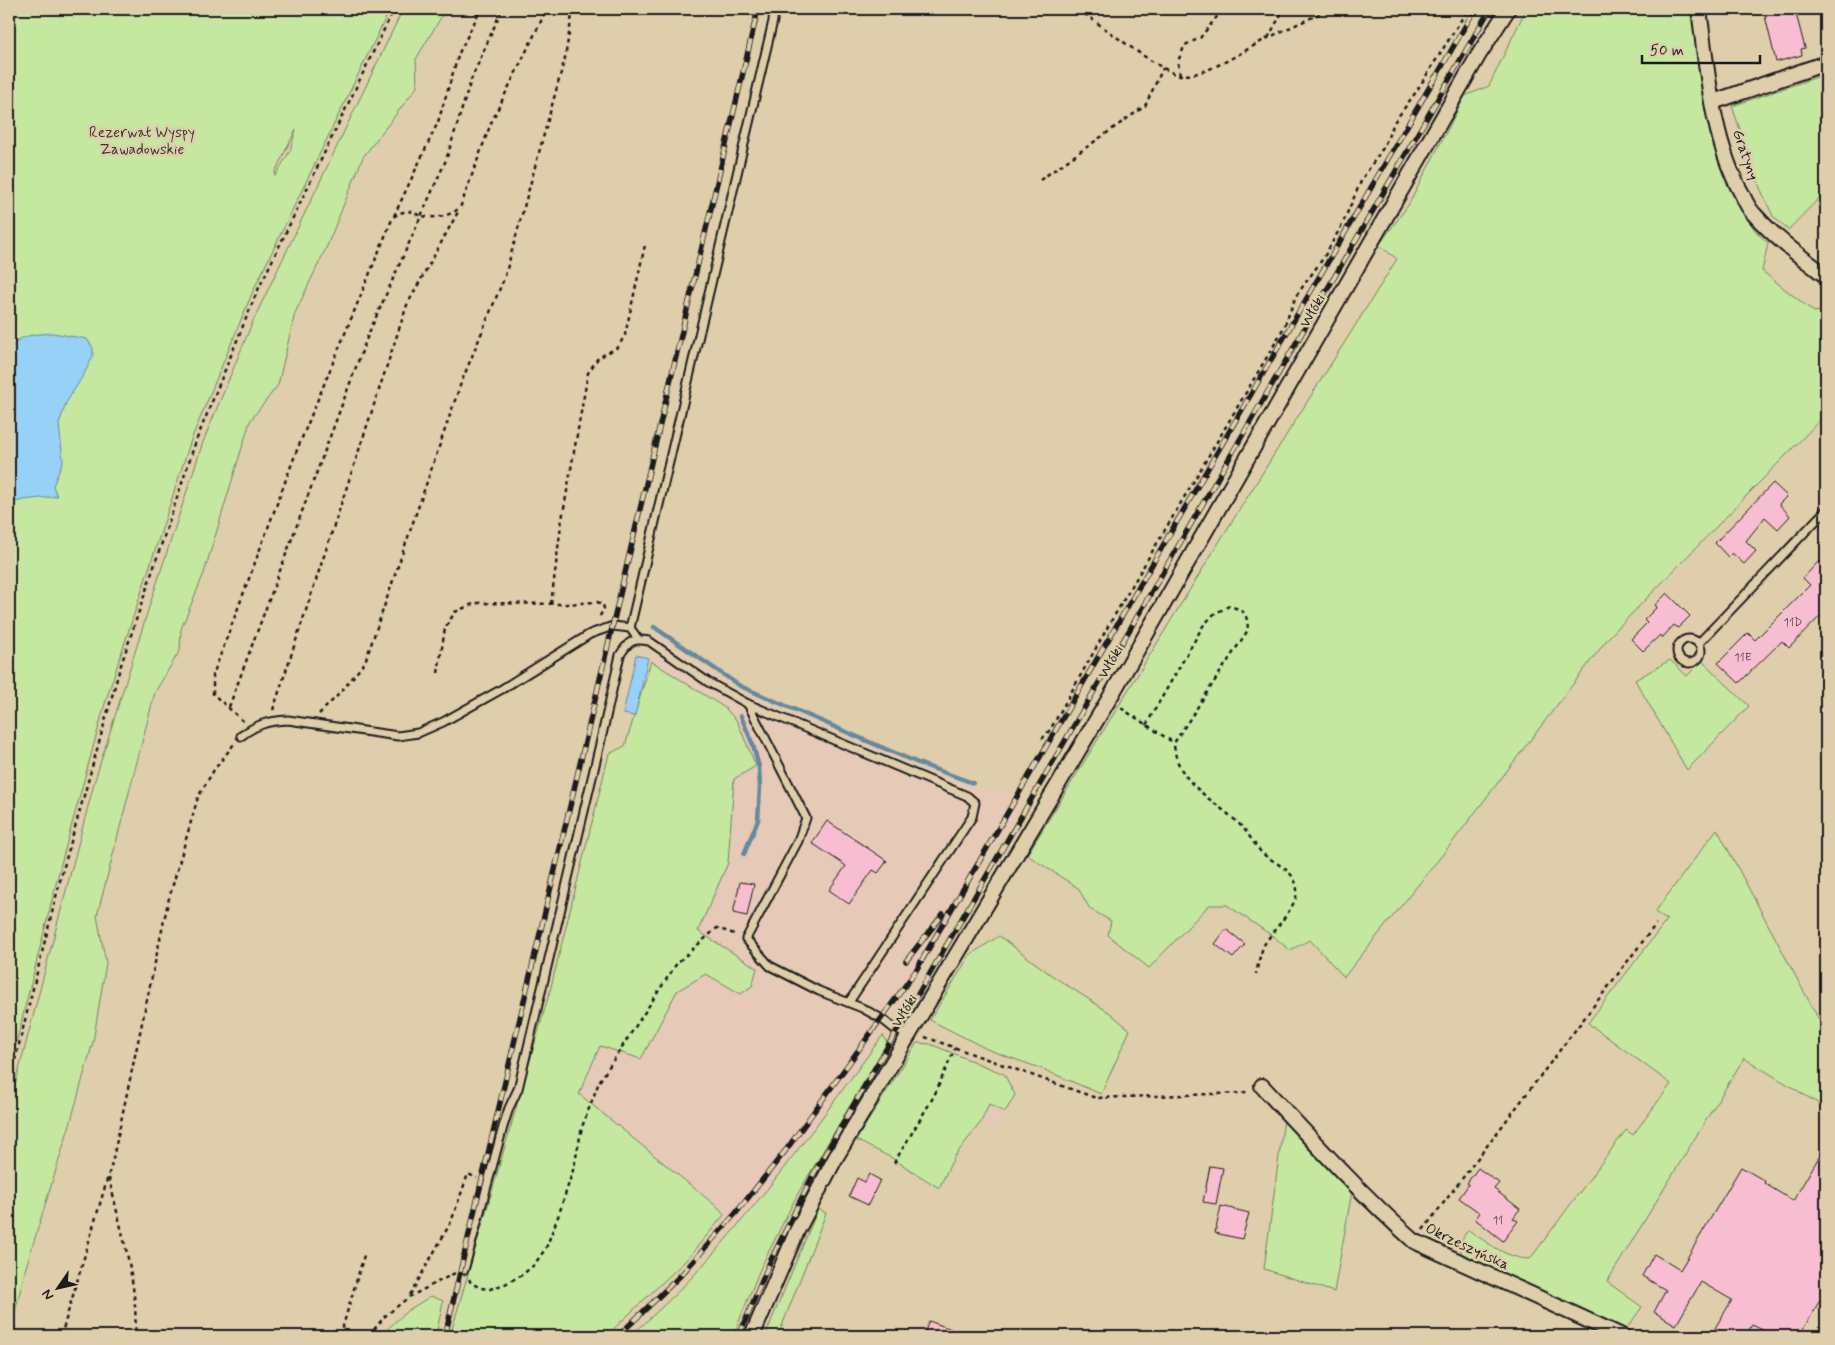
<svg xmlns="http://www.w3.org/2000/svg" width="1835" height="1345" viewBox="0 0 1835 1345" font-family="Mynerve,sans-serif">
	<rect width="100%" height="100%" fill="#dfceab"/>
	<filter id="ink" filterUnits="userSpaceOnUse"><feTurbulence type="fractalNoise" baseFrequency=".02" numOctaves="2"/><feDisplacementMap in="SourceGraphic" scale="10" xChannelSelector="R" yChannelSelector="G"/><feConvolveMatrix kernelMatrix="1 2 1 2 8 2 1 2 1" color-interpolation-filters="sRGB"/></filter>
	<g filter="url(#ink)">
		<g fill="#e6c9b6">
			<path d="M658 636 738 690 770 706 944 777 975 787 1026 797 883 1035 804 1144 736 1228 716 1206 579 1094 689 843 725 708 651 661Z"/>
			<path d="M989 1104 1005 1112 996 1130 981 1122Z"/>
		</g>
		<g fill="#c5e7a0" stroke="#70825e" fill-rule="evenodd">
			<path d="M9 9H390L253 291 191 440 106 700 61 864 9 1071ZM296 129 290 151 275 176V172Z"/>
			<path d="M403 9H446L416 59 417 87 363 157 327 246 295 313 278 385 250 421 204 573 181 629 180 650 155 692 97 916 106 963 93 1042 70 1124 26 1267 9 1336V1108L95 780 150 604 203 442 253 321Z"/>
			<path d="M1526 9H1693L1710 135 1741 210 1757 233 1768 243 1762 271 1814 312 1826 310V414L1609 637 1451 844 1344 977 1310 940 1290 950 1274 937 1227 905H1209L1149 968 1108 935 1111 921 1090 909 1078 888 1027 855 1221 539 1397 259 1379 245 1409 204 1465 96 1489 86Z"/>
			<path d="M1826 74V191L1788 230 1773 216 1760 188 1732 106Z"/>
			<path d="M1670 660 1687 676 1702 661 1749 706 1687 770 1635 680Z"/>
			<path d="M651 661 725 708 737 721 756 766 734 779 728 863 698 931 757 968 752 986 741 994 706 974 677 991 641 1059 600 1046 579 1094 716 1206 724 1215 686 1260 606 1336H450L550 991 609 754 625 746Z"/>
			<path d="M1717 829 1826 1033V1108L1744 1058 1607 1282 1642 1307 1627 1328 1613 1329 1464 1256C1456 1247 1462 1239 1468 1230 1487 1242 1507 1259 1530 1259L1626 1130 1633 1135 1671 1084 1588 1023 1667 920 1655 912Z"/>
			<path d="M999 936 1054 977 1110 1013 1130 1030 1101 1094 1040 1068 989 1050 930 1020 970 955Z"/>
			<path d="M883 1035 887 1043 797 1195 760 1269 733 1336H631C653 1315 676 1295 696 1273 765 1198 823 1116 883 1035Z"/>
			<path d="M917 1043 930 1044 1004 1074 1015 1095 1005 1112 989 1104 981 1122 954 1157 939 1188 890 1157 856 1140Z"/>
			<path d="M1284 1119 1352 1191 1334 1292 1264 1269Z"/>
			<path d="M818 1209 826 1213 778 1336H765Z"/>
			<path d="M431 1296 443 1301 436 1336H380L407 1311Z"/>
		</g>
		<g fill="#97d1f7" stroke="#66899f">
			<path d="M53 333 87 339 93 348V356L84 374 66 403 59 424 63 461 53 486 57 496C41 499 24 498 9 504V363C10 357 11 348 14 344 21 334 42 334 53 333Z"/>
			<path d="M636 655 648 658 635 716 623 714Z"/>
		</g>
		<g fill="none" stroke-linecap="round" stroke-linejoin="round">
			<g stroke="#66899f" stroke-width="4.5">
				<path d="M654 627 740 686 918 763 973 783"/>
				<path d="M741 716 753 745 759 767 760 787 758 820 744 854"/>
			</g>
		</g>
		<g fill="#f7bdd0" stroke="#1c1c1c">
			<path d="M1777 9H1791V11L1795 10 1805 48 1801 49 1802 55 1776 62 1764 12Z"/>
			<path d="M1773 483 1787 496 1779 504 1790 516 1778 529 1765 517 1746 541 1756 551 1744 564 1732 553 1728 557 1715 543Z"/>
			<path d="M1819 561 1826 567V610L1789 648 1782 641 1739 683 1718 663 1748 633 1755 640 1810 585 1803 578Z"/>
			<path d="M1667 593 1690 616 1678 628 1674 625 1662 638 1660 635 1643 651 1631 639 1647 623 1644 620 1657 607 1655 605Z"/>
			<path d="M827 821 887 861 878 873 873 870 849 904 829 890 846 866 812 843Z"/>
			<path d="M740 882 754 884 747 916 733 913Z"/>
			<path d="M1226 929 1245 944 1233 958 1215 944Z"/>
			<path d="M1826 1145V1290L1799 1336H1776L1752 1325 1745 1336H1729L1715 1328 1732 1300 1701 1282 1676 1325 1654 1312 1666 1290 1642 1276 1654 1254 1680 1270 1741 1167 1765 1181 1764 1183 1793 1201Z"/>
			<path d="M1210 1166 1223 1168 1216 1204 1203 1202Z"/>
			<path d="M1478 1168 1499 1183 1494 1189 1520 1209 1513 1218 1518 1221 1503 1241 1475 1219 1480 1213 1459 1198 1469 1184 1467 1183Z"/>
			<path d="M869 1174 880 1180 868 1205 849 1196 857 1178 865 1182Z"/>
			<path d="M1221 1206 1249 1213 1242 1239 1215 1233Z"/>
			<path d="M929 1321 968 1335V1336H923Z"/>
		</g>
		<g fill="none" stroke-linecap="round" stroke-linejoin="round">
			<g stroke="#1c1c1c" stroke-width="11">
				<g id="lane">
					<path d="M630 628 773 21 774 9"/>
					<circle cx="1689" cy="651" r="12"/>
					<path d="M1699 643 1826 510"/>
					<path d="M748 704 806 818 798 841 746 939 770 966 819 991 862 1008 882 1019 897 1031 911 1033"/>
					<path d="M241 736C257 724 268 721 288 720L398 736 418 733 443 722 502 689 590 634 613 626 630 628 638 639"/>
					<path d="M464 1270 503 1127 509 1108 518 1089 600 744 620 655C629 641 632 638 649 641L708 682 748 704 967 796 975 803 972 817 849 1002"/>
				</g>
			</g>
			<g stroke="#1c1c1c" stroke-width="18">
				<g id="street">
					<path d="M1699 9C1707 69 1712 141 1742 194 1745 201 1749 209 1754 214 1775 238 1801 257 1826 276"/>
					<path d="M1713 102 1826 63"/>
					<path d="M1262 1086C1311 1139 1360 1193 1414 1241L1622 1336"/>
					<path d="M752 1336 797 1231 836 1157 1109 699 1478 56 1508 9"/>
				</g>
			</g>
			<g stroke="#1c1c1c" stroke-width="2.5" stroke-dasharray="4 4" stroke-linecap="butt">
				<path d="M1078 9C1097 22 1162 73 1180 75 1207 77 1244 50 1268 38 1288 28 1309 19 1330 9"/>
				<path d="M1268 38 1284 9"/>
				<path d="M1180 75 1178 61 1185 45 1200 38 1223 9"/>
				<path d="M1040 180 1145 106 1163 68"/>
				<path d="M394 216 438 122 459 53 481 9"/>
				<path d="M551 604 561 525 588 373 598 358 618 347 625 335 645 245"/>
				<path d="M438 673 445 628 455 612 475 603 567 604 597 602 603 604 604 609 598 619"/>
				<path d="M229 707 368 335 446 160 471 80 502 9"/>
				<path d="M1121 708 1174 743"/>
				<path d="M273 710 407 305 459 210"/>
				<path d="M319 714 342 691 365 662 461 383 505 276 565 58 573 9"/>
				<path d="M243 721 213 694V675L297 450 393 217C414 204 412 217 430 217 442 218 451 214 460 208L491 123 547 9"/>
				<path d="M1146 725 1203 626 1214 614 1229 606C1245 610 1247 613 1248 630L1174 743C1175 785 1219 801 1244 829 1250 836 1255 846 1262 853 1275 864 1296 870 1297 890 1298 906 1272 931 1264 945 1260 954 1258 965 1256 974"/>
				<path d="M1042 739 1050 730 1110 623 1274 345 1284 327 1296 296 1324 257 1342 225 1362 179 1383 148 1395 121 1416 92 1468 9"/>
				<path d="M925 1037 1096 1098 1242 1093 1249 1091"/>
				<path d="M9 1084 61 877 120 668 196 441 256 294 394 9"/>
				<path d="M894 1163 934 1096 955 1048"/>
				<path d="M109 1178C120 1228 139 1285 135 1336"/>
				<path d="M1423 1230 1656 924"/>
				<path d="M469 1279 471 1283 481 1288 490 1289 505 1284 522 1275 534 1265 546 1248 559 1214 574 1167 582 1127 599 1082 677 963 717 928 737 935"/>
				<path d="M410 1295 451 1222 468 1174 477 1178"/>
				<path d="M61 1336 112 1163 168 902 198 797 214 770 234 744"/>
				<path d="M340 1336 365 1252"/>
				<path d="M369 1336 384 1317 409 1297 455 1273"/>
			</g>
			<use href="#lane" stroke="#dfceab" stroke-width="7"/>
			<use href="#street" stroke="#dfceab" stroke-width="14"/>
			<g stroke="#1c1c1c" stroke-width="5.5">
				<g id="rail">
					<path d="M1433 82 1475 9"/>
					<path d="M906 961 943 914"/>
					<path d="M445 1336 758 9"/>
					<path d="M618 1336 681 1275 736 1213 786 1150 915 972 1436 76"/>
					<path d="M739 1336 769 1264 813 1175 1490 9"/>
				</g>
			</g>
			<use href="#rail" stroke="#dfceab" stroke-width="4" stroke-dasharray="11" stroke-linecap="butt"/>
		</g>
	</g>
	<g text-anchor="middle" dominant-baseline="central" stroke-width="5" stroke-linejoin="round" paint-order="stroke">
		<g font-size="12" fill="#534449">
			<text x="1793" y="623">11D</text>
			<text x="1743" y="658">11E</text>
			<text x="1498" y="1221">11</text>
		</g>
		<g font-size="15" fill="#353a30" stroke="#dfceab">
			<text x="142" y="133">Rezerwat Wyspy<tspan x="142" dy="17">Zawadowskie</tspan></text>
		</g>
		<g font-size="15" fill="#1c1c1c" stroke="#dfceab">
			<text transform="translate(1745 155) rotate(71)">Gratyny</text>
			<text transform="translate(1313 311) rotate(-60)">Włóki</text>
			<text transform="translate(1111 662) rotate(-60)">Włóki</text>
			<text transform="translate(905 1011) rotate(-59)">Włóki</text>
			<text transform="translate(1467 1247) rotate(25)">Okrzeszyńska</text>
		</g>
	</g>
	<rect width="1835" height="1345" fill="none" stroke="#dfceab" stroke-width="30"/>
	<rect x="15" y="15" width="1805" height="1315" fill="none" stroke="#1c1c1c" stroke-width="2" filter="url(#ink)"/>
	<g transform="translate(58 1288) rotate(236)" stroke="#dfceab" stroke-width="4" paint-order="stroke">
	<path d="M0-4L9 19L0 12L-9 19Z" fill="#1c1c1c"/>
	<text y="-8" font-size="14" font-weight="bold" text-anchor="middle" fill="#1c1c1c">N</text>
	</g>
	<path d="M1642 55v8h118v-8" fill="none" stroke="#1c1c1c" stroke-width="2.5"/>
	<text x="1650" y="55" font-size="15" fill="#1c1c1c" stroke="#dfceab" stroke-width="4" paint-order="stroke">50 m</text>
</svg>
